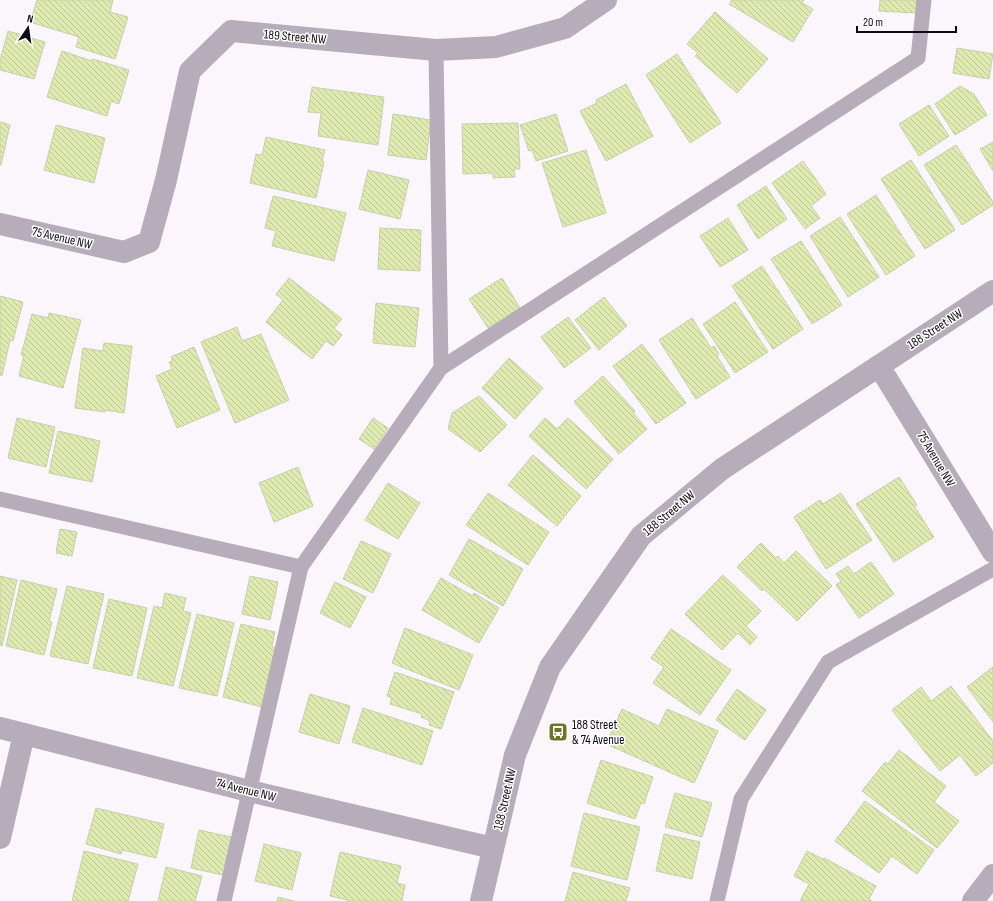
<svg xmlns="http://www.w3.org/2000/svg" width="993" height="901" viewBox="0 0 993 901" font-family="'Sofia Sans Condensed',sans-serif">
	<defs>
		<pattern id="building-back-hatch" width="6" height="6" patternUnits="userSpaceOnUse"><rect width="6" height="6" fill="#deeaaf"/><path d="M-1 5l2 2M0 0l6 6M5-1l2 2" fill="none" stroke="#bdc796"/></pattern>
	</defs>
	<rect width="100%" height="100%" fill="#fbf6fc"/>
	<g fill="url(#building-back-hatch)" stroke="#c7cfab">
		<path d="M37 0H113L110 12 128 17 115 59 76 47 79 37 30 22Z"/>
		<path d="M732 0H804L802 3 813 9 793 42 729 4Z"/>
		<path d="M880 0H917V13L879 11Z"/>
		<path d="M715 12 768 59 737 93 695 56 698 53 687 44Z"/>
		<path d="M8 31 45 42 34 79 0 70V60Z"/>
		<path d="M957 48 993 54 989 79 953 73Z"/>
		<path d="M62 51 92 61 93 59 129 70 119 104 111 101 107 116 47 97Z"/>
		<path d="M677 54 721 123 690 143 646 75Z"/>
		<path d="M626 84 653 136 606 161 580 111 597 103 596 100Z"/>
		<path d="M960 86 974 94 987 115 955 135 935 104Z"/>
		<path d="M312 87 384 97 378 145 318 136 321 113 308 112Z"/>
		<path d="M929 105 949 136 919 156 899 124Z"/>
		<path d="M393 114 431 120 426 160 388 155Z"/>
		<path d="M556 114 568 151 536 161 532 150 529 151 520 125Z"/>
		<path d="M0 122 10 125 1 165H0Z"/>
		<path d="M518 123 520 169H514L515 177 493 178V173L463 174 462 124Z"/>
		<path d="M56 125 105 138 94 183 44 170Z"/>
		<path d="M266 137 325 150 322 161 324 162 316 198 250 183 256 154 262 155Z"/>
		<path d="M993 142V171L980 149Z"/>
		<path d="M956 145 993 202V205L962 225 924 165Z"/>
		<path d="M586 150 606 213 563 227 542 163Z"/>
		<path d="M911 160 955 230 925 249 881 179Z"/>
		<path d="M803 161 826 194 811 206 820 218 805 229 772 183Z"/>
		<path d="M368 170 409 180 400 219 359 209Z"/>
		<path d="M766 186 787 219 758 239 737 205Z"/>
		<path d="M876 195 915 256 886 275 847 214Z"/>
		<path d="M273 196 346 213 334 261 272 246 276 231 265 228Z"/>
		<path d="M840 217 879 277 848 297 810 236Z"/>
		<path d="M728 218 748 250 720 267 700 236Z"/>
		<path d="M380 228 421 230 420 271 378 269Z"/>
		<path d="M801 241 842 305 812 324 771 259Z"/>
		<path d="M762 266 803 329 773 349 732 286Z"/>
		<path d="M289 278 342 319 334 328 342 335 333 346 326 341 312 359 266 322 283 300 276 294Z"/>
		<path d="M502 278 520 308 488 328 469 299Z"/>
		<path d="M0 296 23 302 13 341 10 340 2 376 0 375Z"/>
		<path d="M604 297 627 326 599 350 575 320Z"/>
		<path d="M735 302 768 352 735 373 703 324Z"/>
		<path d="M376 303 419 308 415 347 373 343Z"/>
		<path d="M49 313 81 320 63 388 19 376 24 355H21L32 314 48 318Z"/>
		<path d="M568 317 591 348 564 368 541 337Z"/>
		<path d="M692 318 711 348 714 346 719 354 717 356 730 377 696 399 659 340Z"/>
		<path d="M237 327 242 341 261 334 289 400 235 423 201 342Z"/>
		<path d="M104 343 132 346 124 413 105 410V412L75 408 83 348 103 351Z"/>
		<path d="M642 344 686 403 656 424 613 366Z"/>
		<path d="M194 347 220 410 177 428 156 376 172 369 169 362 173 361 171 357Z"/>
		<path d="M509 358 543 388 515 419 482 388Z"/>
		<path d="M603 376 635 411 633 413 647 429 619 454 574 402Z"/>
		<path d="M479 396 507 425 480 452 448 429 452 413Z"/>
		<path d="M17 418 55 427 46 467 8 458Z"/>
		<path d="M373 418 388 428 374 449 359 439Z"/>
		<path d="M545 418 557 429 568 418 613 459 586 489 529 436Z"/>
		<path d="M58 431 100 441 92 482 49 473Z"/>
		<path d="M533 455 581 496 557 526 508 485Z"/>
		<path d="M298 467 313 506 274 522 259 483Z"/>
		<path d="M899 477 917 505 914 506 934 537 894 562 856 504Z"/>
		<path d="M388 483 420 503 398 539 365 520Z"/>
		<path d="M488 493 549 532 528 565 466 525Z"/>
		<path d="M841 493 872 540 826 569 794 517 820 500 823 504Z"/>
		<path d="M60 529 77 532 72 556 56 553Z"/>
		<path d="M469 539 523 569 503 606 449 575Z"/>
		<path d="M361 541 391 554 373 593 343 579Z"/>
		<path d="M761 543 776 558 778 556 784 563 796 551 832 586 797 621 764 589 762 591 737 567Z"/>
		<path d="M871 562 894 594 859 618 836 585 841 581 836 574 848 566 854 574Z"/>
		<path d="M723 575 761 611 746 626 757 637 750 645 738 633 722 650 685 614Z"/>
		<path d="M0 576 17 580 2 646 0 645Z"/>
		<path d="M250 576 278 582 270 620 242 614Z"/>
		<path d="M441 578 473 596 474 593 499 608 479 643 422 610Z"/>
		<path d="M21 580 57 589 49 621 52 622 44 655 6 646Z"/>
		<path d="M335 582 366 597 350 628 320 613Z"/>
		<path d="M67 586 104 594 88 664 50 656Z"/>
		<path d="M165 593 186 598 183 611 191 613 173 686 137 678 154 606 162 608Z"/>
		<path d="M109 599 147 608 132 676 93 668Z"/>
		<path d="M197 614 234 623 217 696 179 688Z"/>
		<path d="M241 624 275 632 272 647 277 648 262 707 223 697Z"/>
		<path d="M405 628 473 655 459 690 392 663Z"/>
		<path d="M671 629 731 670 700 715 653 683 664 667 651 658Z"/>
		<path d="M993 667V722L967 687Z"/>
		<path d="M395 672 454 692 441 729 429 725 430 721 421 717 422 714 390 704 392 698 387 696Z"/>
		<path d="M951 686 993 741V763L976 776 960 755 940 771 892 710 921 687 931 701Z"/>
		<path d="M737 689 766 710 745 740 716 720Z"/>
		<path d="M310 694 350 706 339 744 299 732Z"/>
		<path d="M363 708 433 731 422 765 352 742Z"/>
		<path d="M622 709 659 726 667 709 718 731 694 783 606 744Z"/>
		<path d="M899 750 946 786 934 802 959 821 937 848 862 791 885 762 888 764Z"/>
		<path d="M601 760 653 777 644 804 641 803 635 819 587 803Z"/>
		<path d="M675 793 712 803 702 837 665 827Z"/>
		<path d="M865 801 934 850 917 874 892 856 879 873 835 841Z"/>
		<path d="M96 808 164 824 156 858 122 850 121 854 86 844Z"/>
		<path d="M584 813 640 827 627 880 571 866Z"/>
		<path d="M199 830 231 837 223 875 191 868Z"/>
		<path d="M664 834 700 842 692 879 656 871Z"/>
		<path d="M264 844 301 853 292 890 255 881Z"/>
		<path d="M84 851 138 864 128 901H72Z"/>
		<path d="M807 851 823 859 824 858 876 886 869 899 872 901H800L809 884 794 876Z"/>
		<path d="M340 852 401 866 397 883 405 885 402 901H351L330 896Z"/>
		<path d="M166 867 202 876 195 901H158Z"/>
		<path d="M573 872 630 888 626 901H565Z"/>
		<path d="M278 897 294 901H277Z"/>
	</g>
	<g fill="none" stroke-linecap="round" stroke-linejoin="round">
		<g stroke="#b7adba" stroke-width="15">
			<path d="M436 50 441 368"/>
			<path d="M0 499 301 567"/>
			<path d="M224 901 301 567 441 368 918 58 924 0"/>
			<path d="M717 901 741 799 828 662 993 569"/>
		</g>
		<g stroke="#b7adba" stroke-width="22">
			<path d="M0 224 124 252 149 242 166 180 190 71 231 31 436 50 496 47 565 28 606 0"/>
			<path d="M879 366 993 552"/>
			<path d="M0 728 249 791 493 848"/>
			<path d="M0 838 24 734"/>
			<path d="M973 901 993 875"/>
		</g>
		<path stroke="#b7adba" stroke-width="22" d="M481 901 515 755 550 667 641 536 722 469 993 291"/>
	</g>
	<defs>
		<g id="bus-square" transform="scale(1)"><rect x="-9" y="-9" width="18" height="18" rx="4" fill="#6b7723" stroke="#fff"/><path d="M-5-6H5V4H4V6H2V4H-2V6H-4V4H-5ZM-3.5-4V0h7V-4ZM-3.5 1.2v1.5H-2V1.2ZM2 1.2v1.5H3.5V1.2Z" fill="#fff"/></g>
	</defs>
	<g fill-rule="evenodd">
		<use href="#bus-square" x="558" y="732"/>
	</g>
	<g text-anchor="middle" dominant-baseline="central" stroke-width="3" stroke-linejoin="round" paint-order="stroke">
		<g font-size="13" fill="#100913" stroke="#fff">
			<text transform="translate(295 37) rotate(5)">189 Street NW</text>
			<text transform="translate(62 238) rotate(13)">75 Avenue NW</text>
			<text transform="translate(935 329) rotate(-33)">188 Street NW</text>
			<text transform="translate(936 459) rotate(59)">75 Avenue NW</text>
			<text transform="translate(669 513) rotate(-40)">188 Street NW</text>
			<text transform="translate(246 790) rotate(14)">74 Avenue NW</text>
			<text transform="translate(505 799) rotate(-77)">188 Street NW</text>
		</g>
		<g font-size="13" fill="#100913" stroke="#fff" text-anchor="start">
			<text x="572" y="725">188 Street<tspan x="572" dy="15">&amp; 74 Avenue</tspan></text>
		</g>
	</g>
	<g transform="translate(28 28) rotate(13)" stroke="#ffffff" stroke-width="3" paint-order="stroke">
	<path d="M0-3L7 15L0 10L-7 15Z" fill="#100913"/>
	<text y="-6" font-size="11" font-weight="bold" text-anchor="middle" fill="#100913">N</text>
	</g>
	<path d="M857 26v6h99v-6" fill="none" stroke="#100913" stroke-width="2"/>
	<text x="863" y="26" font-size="12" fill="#100913" stroke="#ffffff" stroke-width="3" paint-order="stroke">20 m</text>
</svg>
